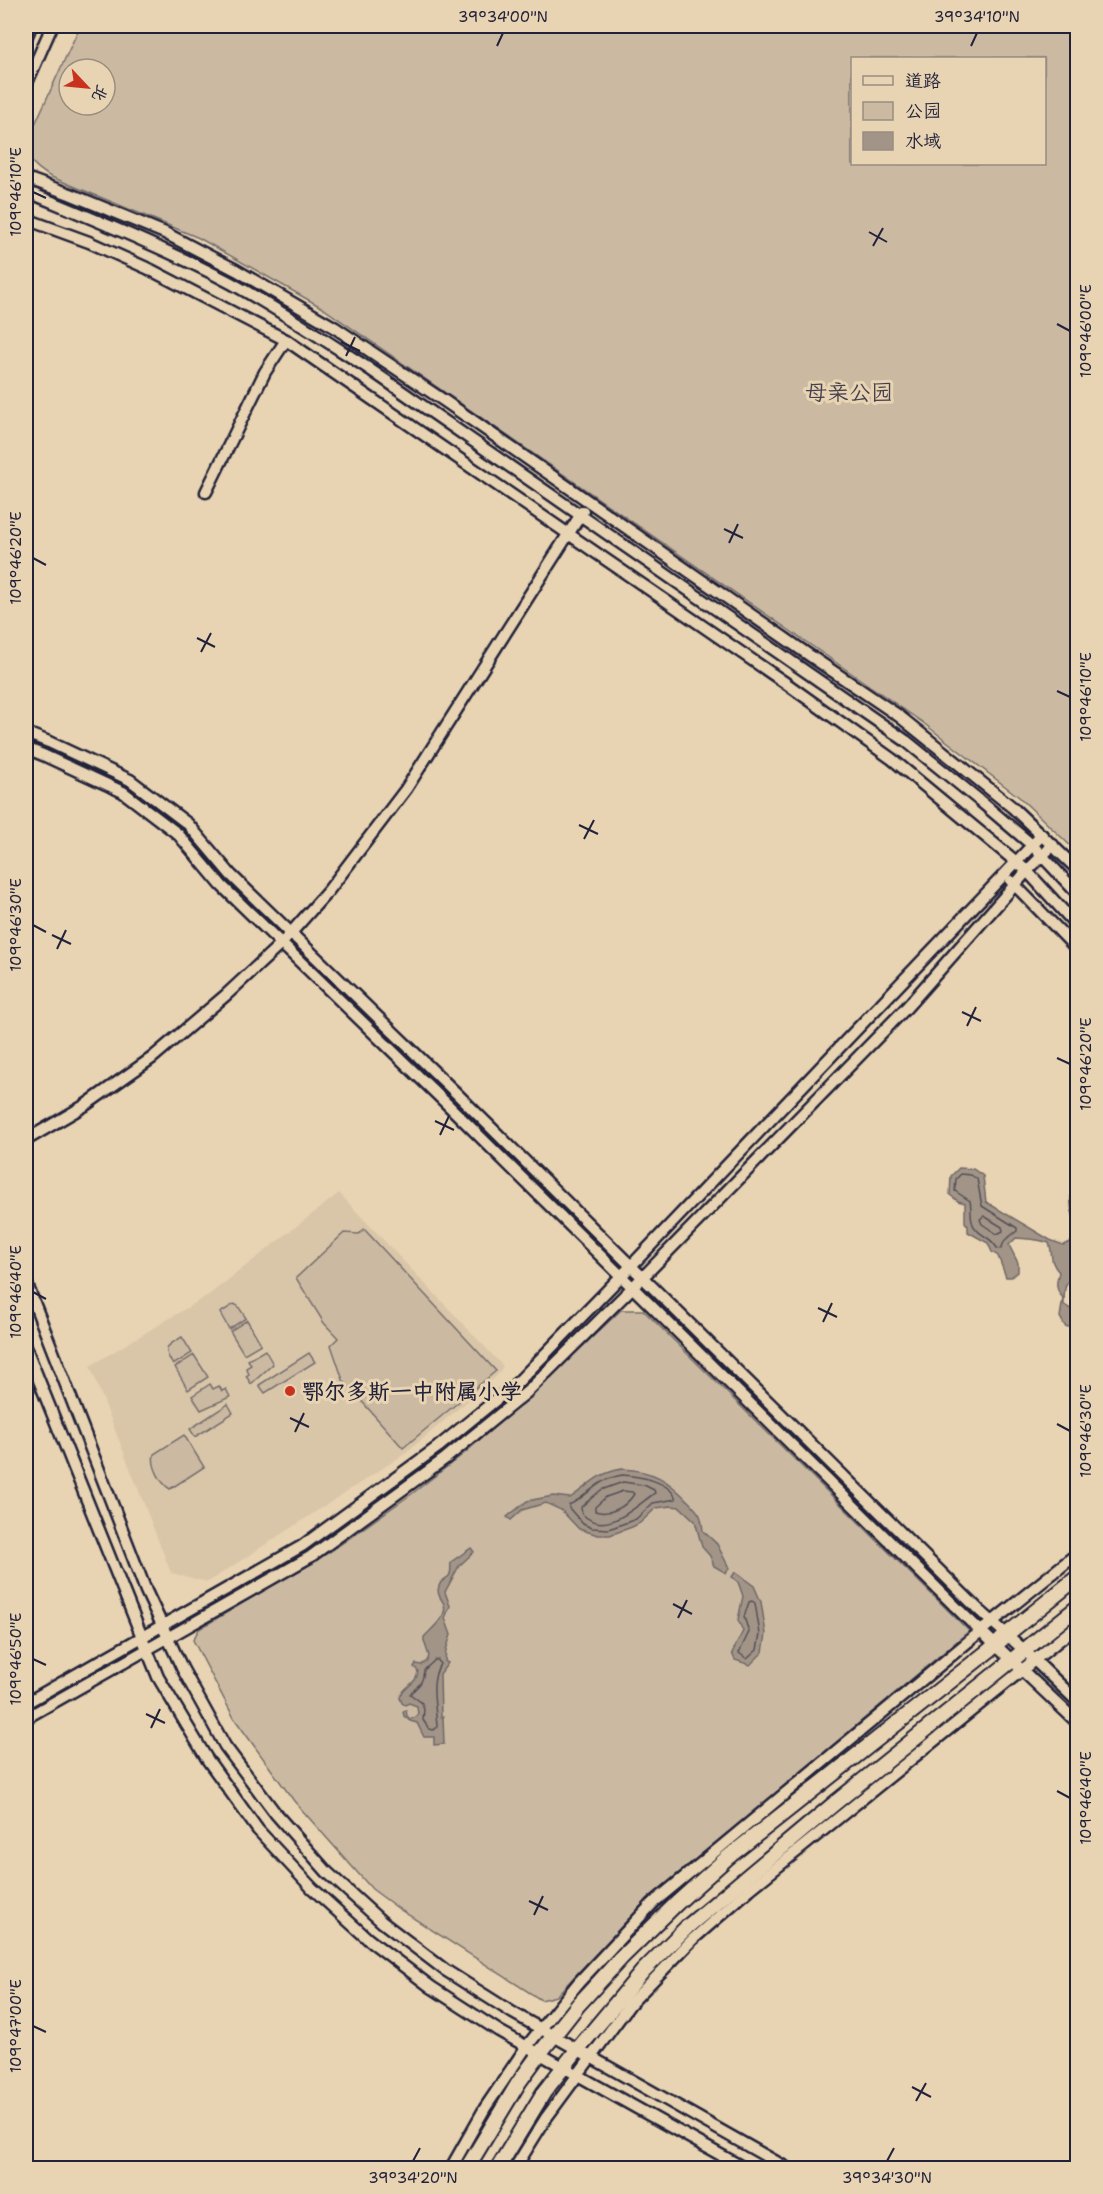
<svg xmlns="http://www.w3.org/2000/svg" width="1103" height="2194" viewBox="0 0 1103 2194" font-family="'Shantell Sans','LXGW WenKai TC',sans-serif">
	<rect width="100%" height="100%" fill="#e8d4b2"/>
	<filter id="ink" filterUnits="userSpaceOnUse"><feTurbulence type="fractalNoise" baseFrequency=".0167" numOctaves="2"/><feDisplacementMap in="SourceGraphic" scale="12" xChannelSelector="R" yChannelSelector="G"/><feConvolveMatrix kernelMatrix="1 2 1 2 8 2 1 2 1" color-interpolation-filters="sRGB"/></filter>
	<g filter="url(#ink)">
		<path fill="#d9c6a9" d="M339 1193 503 1366 497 1376 406 1453 208 1582 171 1573 90 1366 210 1294Z"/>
		<g fill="#cbbaa1" stroke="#766e6e" stroke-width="1.5" fill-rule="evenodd">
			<path d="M80 26H1077V852L1019 797 922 722 321 307 199 238 49 176C29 162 24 158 31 133ZM852 58H1044V164H852ZM69 69H105V105H69Z"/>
			<path d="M364 1229 496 1371 403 1448 343 1380 331 1345 338 1338 324 1323 296 1278 344 1233 359 1234Z"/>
			<path d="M234 1304 238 1306 246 1318 229 1329 220 1313Z"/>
			<path d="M621 1310H643L969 1631 642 1905 556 1996 541 2000 399 1909 372 1889 294 1801 234 1718 193 1640 199 1629 331 1551 413 1493 466 1452 544 1383Z"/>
			<path d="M247 1320 261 1344 244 1354 230 1331Z"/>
			<path d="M182 1337 192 1353 173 1365C162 1347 165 1347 182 1337Z"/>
			<path d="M265 1350 273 1364 251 1384 246 1376 249 1374 246 1368 251 1365 248 1360Z"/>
			<path d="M309 1353 315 1362 265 1393 259 1385Z"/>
			<path d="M194 1355 208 1377 188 1390 175 1367Z"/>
			<path d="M210 1384 213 1389 219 1386 222 1391 226 1389 230 1397 201 1410 192 1396Z"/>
			<path d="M228 1404 233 1413 195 1437 190 1429Z"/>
			<path d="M184 1435 204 1467 170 1489C160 1483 151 1465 154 1454Z"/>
		</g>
		<g fill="#a29587" stroke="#6f6769" stroke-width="1.5">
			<path d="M959 1168 973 1169 983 1176 986 1202 1050 1240 1063 1245 1071 1242C1082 1221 1068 1216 1071 1196L1077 1194 1074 1204 1077 1208V1270C1064 1284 1064 1287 1064 1305L1077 1313V1329L1065 1326 1060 1317 1063 1298C1055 1289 1056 1283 1059 1272 1048 1260 1054 1255 1049 1243 1039 1239 1027 1239 1016 1238L1009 1245 1018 1263V1272L1011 1277H1006L998 1256 992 1252 988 1243 968 1232V1226L965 1222V1203L958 1201 950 1195 951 1176Z"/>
			<path d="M622 1469C654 1471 667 1479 689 1502 700 1514 701 1513 703 1531L717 1544 729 1568 726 1573 714 1566 710 1556 702 1547 695 1521 680 1507 671 1506 656 1508 640 1523 632 1527 610 1535H598L579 1529 561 1510 546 1503 522 1510 511 1520 507 1517 527 1501 553 1496 570 1498C591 1484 595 1474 622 1469Z"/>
			<path d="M471 1548 474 1552 459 1566 445 1592 450 1606 445 1618 451 1635 446 1650 445 1661 448 1663 440 1674 441 1717H443L444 1744 434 1745V1737H424L417 1723 410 1721 404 1716 403 1712 406 1710 407 1716 410 1719 416 1717 418 1715 417 1706 409 1703 405 1705 402 1703 400 1698C403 1686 417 1685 418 1671L414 1667 416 1664 421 1665 427 1661 429 1656 424 1641V1637C431 1629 448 1617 444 1604 441 1598 436 1594 439 1586 441 1580 445 1580 449 1576 452 1572 450 1567 451 1562Z"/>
			<path d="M735 1572 754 1586 761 1602 766 1634 763 1652 750 1665 735 1660 732 1653 743 1631 738 1620 743 1596 738 1582 732 1577Z"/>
		</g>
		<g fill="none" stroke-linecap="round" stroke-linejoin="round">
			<g stroke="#555059" stroke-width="1.5">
				<path d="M961 1174 971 1175 977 1179 982 1206 1017 1228V1231L1005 1240 1001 1249 997 1248C989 1235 983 1238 976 1229 969 1222 972 1210 970 1201L955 1191 956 1179Z"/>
				<path d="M984 1216 1002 1227 1003 1231 997 1234 982 1224 980 1219Z"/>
				<path d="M622 1475C639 1476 670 1481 676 1499L653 1503 636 1519 609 1529 592 1528 583 1524 569 1508V1505C590 1495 595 1480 622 1475Z"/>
				<path d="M623 1482 644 1485 654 1490 655 1493C635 1506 607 1538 582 1514L581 1507 601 1490Z"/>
				<path d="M623 1491 632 1492 634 1494C626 1507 610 1516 595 1511V1507L606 1497Z"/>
				<path d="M752 1601 755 1603 760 1634 757 1650 747 1659 739 1653 749 1632 744 1617 749 1602Z"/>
				<path d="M435 1660H438L440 1664C429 1683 436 1706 437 1727L434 1730 429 1729 423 1720 424 1710 422 1703 410 1694C419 1684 422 1686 424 1670Z"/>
			</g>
			<g stroke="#22223b" stroke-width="15">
				<g id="minor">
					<path d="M26 38 31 26"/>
					<path d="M26 85 52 26"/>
					<path d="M26 178 70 194 165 233 236 270 334 327 446 402 806 653 899 716 1012 807 1078 870"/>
					<path d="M26 191C95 220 165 248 231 283 278 309 323 339 368 368L906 741 979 800 1032 845 1078 894"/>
					<path d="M26 219 89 242 149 269 286 340 787 684 892 759 1027 871 1078 927"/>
					<path d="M206 492 265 372 286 340"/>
					<path d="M26 733 49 742 130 780 188 824 231 875 455 1092 979 1610 1024 1650 1078 1702"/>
					<path d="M26 748 43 755 123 792 178 834 221 885 445 1102 969 1620 1078 1723"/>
					<path d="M1011 881 1078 950"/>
					<path d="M26 1140 84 1106 152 1058 226 995 282 943 329 890 406 789 583 511"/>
					<path d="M26 1282 146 1591 182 1668 225 1746 276 1814 327 1872 382 1922 445 1970 513 2013 787 2168"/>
					<path d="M26 1348 158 1677 207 1759 258 1830 312 1888 368 1939 431 1987 499 2031 744 2168"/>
					<path d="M26 1703 302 1546 438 1447 518 1382 631 1266 1042 835"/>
					<path d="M26 1718 310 1557 446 1458 527 1392 643 1277 907 1007 1027 871 1053 845"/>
					<path d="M451 2168 485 2108 527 2046 579 1982 653 1903 981 1631 1078 1553"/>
					<path d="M515 2168 546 2118 630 2004 693 1939 750 1889 1078 1625"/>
				</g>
			</g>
			<g stroke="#22223b" stroke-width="18">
				<g id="major">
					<path d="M467 2168 519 2082 540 2053 578 2005 622 1957 677 1903 727 1858 996 1645 1006 1635 1078 1577"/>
					<path d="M498 2168 544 2092 577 2050 643 1971 687 1927 835 1803 1078 1607"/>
				</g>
			</g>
			<use href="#minor" stroke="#e8d4b2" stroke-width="10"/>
			<use href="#major" stroke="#e8d4b2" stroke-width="14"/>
		</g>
	</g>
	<path fill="none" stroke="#22223b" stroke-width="2" d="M497 46 503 33M971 46 977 33M33 192 46 198M869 232 887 242M873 246 883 228M1057 324 1070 331M341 342 360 351M346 356 355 337M724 529 743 538M729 543 738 524M33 558 46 565M197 638 215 647M201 652 211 633M1057 691 1070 697M579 825 598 834M584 839 594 820M33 925 46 932M52 935 71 944M57 949 66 930M962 1012 981 1021M967 1026 976 1007M1057 1058 1070 1064M435 1121 454 1130M440 1135 449 1116M33 1292 46 1299M818 1308 837 1317M823 1322 832 1303M290 1418 309 1427M1057 1424 1070 1431M295 1432 304 1413M673 1604 692 1614M678 1618 687 1600M33 1659 46 1665M146 1714 165 1723M151 1728 160 1709M1057 1791 1070 1798M529 1901 548 1910M534 1915 543 1896M33 2026 46 2032M912 2087 931 2097M916 2101 926 2083M413 2161 420 2148M887 2161 894 2148"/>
	<circle fill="#c8321e" stroke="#e8d4b2" stroke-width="2" cx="290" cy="1391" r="6"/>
	<g text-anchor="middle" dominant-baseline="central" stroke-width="6" stroke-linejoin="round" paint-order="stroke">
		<g font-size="22" fill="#44404f" stroke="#e8d4b2">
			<text x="849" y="392">母亲公园</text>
		</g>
		<g font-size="22" font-weight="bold" fill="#22223b" stroke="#e8d4b2" text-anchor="start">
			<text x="302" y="1391">鄂尔多斯一中附属小学</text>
		</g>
	</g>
	<rect width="1103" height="2194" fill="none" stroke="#e8d4b2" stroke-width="66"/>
	<rect x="851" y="57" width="195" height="108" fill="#e8d4b2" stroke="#998d82" stroke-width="1.5"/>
	<rect x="863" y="76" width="30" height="9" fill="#e8d4b2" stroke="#998d82" stroke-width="1.5"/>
	<text x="905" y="87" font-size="18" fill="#22223b">道路</text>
	<rect x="863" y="102" width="30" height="18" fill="#cbbaa1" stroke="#998d82" stroke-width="1.5"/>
	<text x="905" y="117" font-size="18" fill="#22223b">公园</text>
	<rect x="863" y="132" width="30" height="18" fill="#a29587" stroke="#998d82" stroke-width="1.5"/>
	<text x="905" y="147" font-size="18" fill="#22223b">水域</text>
	<g transform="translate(87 87) rotate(116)"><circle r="28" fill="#e8d4b2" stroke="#998d82" stroke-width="1.5"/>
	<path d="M0-4.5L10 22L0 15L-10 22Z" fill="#c8321e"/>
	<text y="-9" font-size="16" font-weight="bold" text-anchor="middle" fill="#22223b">北</text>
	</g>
	<rect x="33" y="33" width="1037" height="2128" fill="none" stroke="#22223b" stroke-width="2"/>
	<g font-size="15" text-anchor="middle" fill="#22223b">
		<text x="503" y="22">39°34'00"N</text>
		<text x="977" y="22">39°34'10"N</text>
		<text transform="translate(16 192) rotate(-90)" y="5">109°46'10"E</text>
		<text transform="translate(1086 331) rotate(-90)" y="5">109°46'00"E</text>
		<text transform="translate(16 558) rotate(-90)" y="5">109°46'20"E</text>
		<text transform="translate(1086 697) rotate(-90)" y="5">109°46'10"E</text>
		<text transform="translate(16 925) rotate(-90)" y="5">109°46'30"E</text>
		<text transform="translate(1086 1064) rotate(-90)" y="5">109°46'20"E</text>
		<text transform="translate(16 1292) rotate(-90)" y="5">109°46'40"E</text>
		<text transform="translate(1086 1431) rotate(-90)" y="5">109°46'30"E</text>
		<text transform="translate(16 1659) rotate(-90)" y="5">109°46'50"E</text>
		<text transform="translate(1086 1798) rotate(-90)" y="5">109°46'40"E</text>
		<text transform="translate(16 2026) rotate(-90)" y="5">109°47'00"E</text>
		<text x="413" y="2183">39°34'20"N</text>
		<text x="887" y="2183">39°34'30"N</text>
	</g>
</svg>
